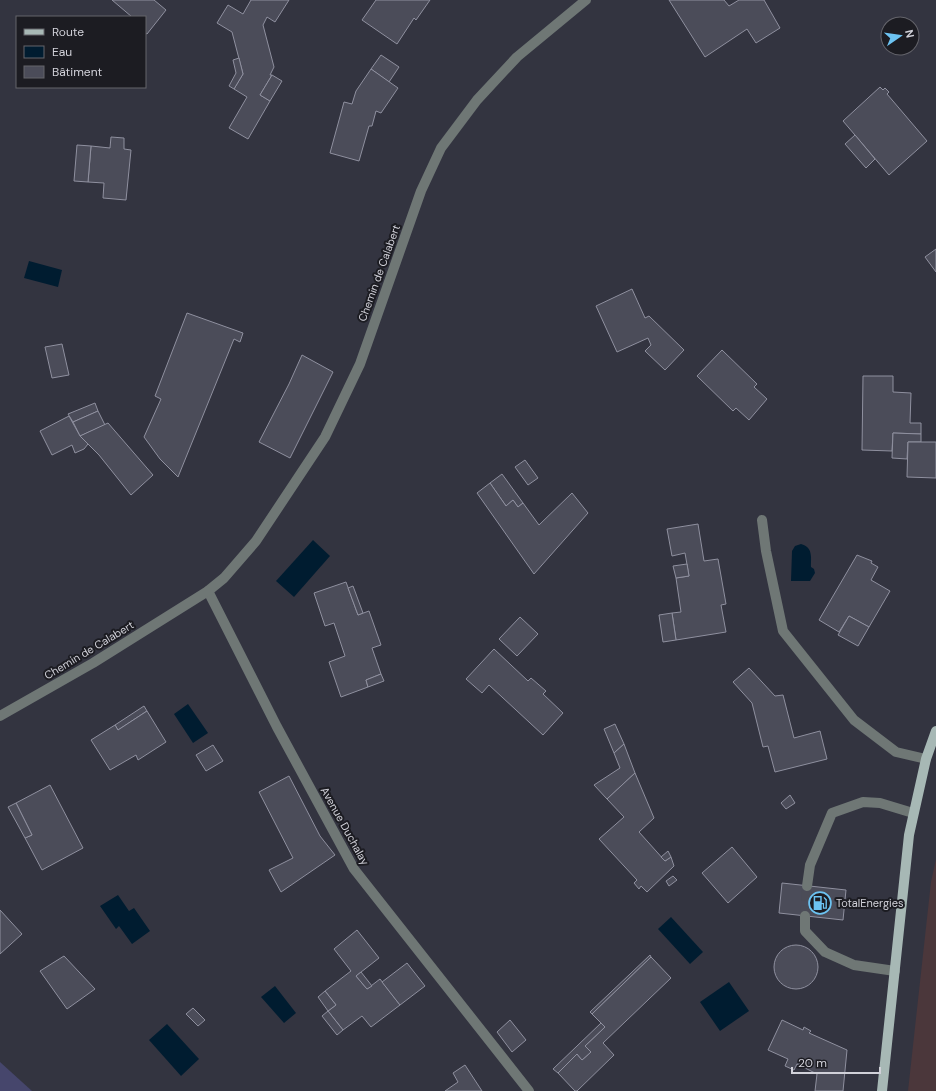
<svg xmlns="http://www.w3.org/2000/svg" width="936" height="1091" viewBox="0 0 936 1091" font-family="'DM Sans',sans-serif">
	<rect width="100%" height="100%" fill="#333440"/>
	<path fill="#4b373b" d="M936 859V1091H908L931 882Z"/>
	<path fill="#46466c" d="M0 1062 32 1091H0Z"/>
	<g fill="#001c30">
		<path d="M29 261 62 270 58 287 24 278Z"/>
		<path d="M313 540 330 556 294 597 276 581Z"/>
		<path d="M801 544C813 547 811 557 811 567L814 569 815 573 810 581H791L792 551 795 546Z"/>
		<path d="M188 704 208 733 193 743 174 714Z"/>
		<path d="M118 895 129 911 134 908 150 931 132 944 119 926 116 929 100 906Z"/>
		<path d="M671 917 703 952 690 964 658 929Z"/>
		<path d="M729 982 749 1011 720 1031 700 1002Z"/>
		<path d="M275 986 296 1013 284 1023 261 997Z"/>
		<path d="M167 1024 199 1059 181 1076 149 1040Z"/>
	</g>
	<g fill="#4b4c59" stroke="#8f909f">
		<path d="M112 0H154L166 10 147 34 145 33V17H132Z"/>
		<path d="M251 0H289L275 22 267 17 263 25 274 67 270 75H272L260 95 270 101 248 139 229 128 247 97 234 89 243 74 232 32 217 23 228 5 243 14Z"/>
		<path d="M376 0H430L416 20 414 18 397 44 362 20Z"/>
		<path d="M669 0H724L729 6 739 0H764L780 28 756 43 747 29 705 57Z"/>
		<path d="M381 55 399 67 389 82 371 69Z"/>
		<path d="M239 58 243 74 234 89 229 86 236 73 233 60Z"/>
		<path d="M371 69 398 88 381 113 376 111 372 126H369L359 161 330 153 344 102 352 104 356 91Z"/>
		<path d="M272 75 282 81 270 101 260 95Z"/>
		<path d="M880 87 883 90 885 88 889 92 887 94 927 141 889 175 843 121Z"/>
		<path d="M855 135 875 159 866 168 845 144Z"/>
		<path d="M111 137 124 138V149L131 150 126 200 103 198 104 183 88 182 91 146 110 148Z"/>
		<path d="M77 145 91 146 88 182 74 181Z"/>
		<path d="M936 249V272L925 257Z"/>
		<path d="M632 289 645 318 649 316 684 350 665 370 645 351 651 345 648 338 617 352 596 306Z"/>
		<path d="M187 313 243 333 240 342 234 339 178 477 160 459 144 437 161 399 155 396Z"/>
		<path d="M62 344 69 375 52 378 45 347Z"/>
		<path d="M722 350 757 384 754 387 767 399 749 420 736 408 733 411 697 376Z"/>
		<path d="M302 355 333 372 290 458 259 442 289 384Z"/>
		<path d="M863 376H893V392L911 393 910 423H921V434L893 433 892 451 862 450Z"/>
		<path d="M95 403 98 411 73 422 68 414Z"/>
		<path d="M98 411 105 425 80 436 73 422Z"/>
		<path d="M69 416 80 436 88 444 84 449 75 453 72 445 52 455 40 431Z"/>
		<path d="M108 423 153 475 131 495 99 455 80 436Z"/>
		<path d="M893 433 921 434V442H908L907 459 892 458Z"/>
		<path d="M908 442H936V478L907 477Z"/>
		<path d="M525 460 538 478 528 485 515 467Z"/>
		<path d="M502 474 523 503 518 507 513 500 506 506 490 483Z"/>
		<path d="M490 483 506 506 513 500 518 507 523 503 539 525 572 493 588 513 534 574 477 493Z"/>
		<path d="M698 524 704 561 718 559 726 604 721 605 726 632 676 640 672 613 681 612 676 578 689 576 685 553 672 556 667 529Z"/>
		<path d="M857 555 872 561 871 563 878 567 871 580 890 591 869 627 849 616 839 632 819 620Z"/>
		<path d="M687 564 689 576 676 578 673 566Z"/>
		<path d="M346 582 358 615 369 611 381 645 372 648 381 674 366 680 368 687 341 697 329 662 345 656 334 623 325 626 314 593Z"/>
		<path d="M353 586 363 613 358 615 348 588Z"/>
		<path d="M672 613 676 640 663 642 659 615Z"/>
		<path d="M849 616 869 627 858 646 838 635Z"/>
		<path d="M520 617 538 634 517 656 499 639Z"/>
		<path d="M494 649 528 681 531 678 546 691 543 694 563 713 543 735 489 685 482 693 466 679Z"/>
		<path d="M749 668 775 696 783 695 794 738 820 731 827 759 775 772 768 746 763 747 752 703 733 682Z"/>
		<path d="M381 674 384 681 368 687 366 680Z"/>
		<path d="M144 706 147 711 118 730 115 725Z"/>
		<path d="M147 711 166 742 138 760 136 755 110 770 91 740 115 725 118 730Z"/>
		<path d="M615 724 624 744 614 753 604 729Z"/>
		<path d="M624 744 635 773 607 799 594 785 620 768 614 753Z"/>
		<path d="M213 745 223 761 206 771 196 755Z"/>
		<path d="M635 773 654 818 639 832 665 861 671 857 674 866 647 892 641 886 639 889 634 883 637 880 599 839 624 817 607 799Z"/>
		<path d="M289 776 320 836 335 855 281 892 269 870 293 858 259 792Z"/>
		<path d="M50 785 83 848 42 870 25 838 32 835 16 803Z"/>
		<path d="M790 795 795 803 786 809 781 803Z"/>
		<path d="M16 803 32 835 25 838 8 807Z"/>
		<path d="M732 847 757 877 728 903 702 873Z"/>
		<path d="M668 851 671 857 665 861 661 857Z"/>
		<path d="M673 876 677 880 669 886 666 881Z"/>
		<path d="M782 883 846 890 843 920 779 913Z"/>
		<path d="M0 910 22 934 0 954Z"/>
		<path d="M357 930 379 958 356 976 367 989 380 979 400 1005 371 1027 362 1016 343 1030 328 1011 336 1005 325 991 351 971 334 949Z"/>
		<circle cx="796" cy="967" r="22"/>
		<path d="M650 955 651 957 592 1014 590 1012Z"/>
		<path d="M64 956 95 989 67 1009 40 971Z"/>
		<path d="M651 957 671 978 603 1043 614 1055 577 1091H575L558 1073 577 1054 582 1060 591 1052 585 1046 605 1027 592 1014Z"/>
		<path d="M407 963 425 986 400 1005 382 982Z"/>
		<path d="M361 972 372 986 367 989 356 976Z"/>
		<path d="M325 991 336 1005 328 1011 318 997Z"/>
		<path d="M193 1008 205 1020 198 1026 186 1014Z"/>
		<path d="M328 1011 343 1030 337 1035 322 1016Z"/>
		<path d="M510 1020 526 1040 512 1052 497 1032Z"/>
		<path d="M782 1020 803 1030 804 1027 811 1031 809 1033 847 1050 843 1091H815L817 1074 797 1064 794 1070 785 1066 788 1059 768 1050Z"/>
		<path d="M601 1023 605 1027 585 1046 591 1052 582 1060 577 1054 558 1073 553 1069Z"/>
		<path d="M465 1065 482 1091H445L458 1082 453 1073Z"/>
	</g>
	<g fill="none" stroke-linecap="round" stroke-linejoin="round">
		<path stroke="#4b4c57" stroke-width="10" stroke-dasharray="10 5" stroke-linecap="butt" d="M805 916 807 886"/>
		<g stroke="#6f7775" stroke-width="10">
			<path d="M762 520 766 551 783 631 854 720 896 752 926 759"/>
			<path d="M208 591 277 727 354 869 529 1091"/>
			<path d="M0 716 93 663 208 591 224 578 256 541 325 437 360 364 421 191 441 148 477 100 517 57 586 0"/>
			<path d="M807 886 810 865 832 813 863 802 880 803 913 813"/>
			<path d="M805 916V931L825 952 854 965 895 971"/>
		</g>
		<path stroke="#a7b8b5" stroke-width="10" d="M882 1091 909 835 926 759 936 731"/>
	</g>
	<defs>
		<g id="fuel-ring" transform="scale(1.15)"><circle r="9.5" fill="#1c1c22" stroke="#6cc3f2" stroke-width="1.5"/><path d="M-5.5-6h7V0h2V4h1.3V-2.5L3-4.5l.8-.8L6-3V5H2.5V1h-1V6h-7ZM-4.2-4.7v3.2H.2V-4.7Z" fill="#6cc3f2"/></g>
	</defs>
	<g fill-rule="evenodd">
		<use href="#fuel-ring" x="820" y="903"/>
	</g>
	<g text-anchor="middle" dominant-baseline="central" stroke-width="4" stroke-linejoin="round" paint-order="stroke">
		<g font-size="11" fill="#d1d1d9" stroke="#1c1c22">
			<text transform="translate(379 273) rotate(-70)">Chemin de Calabert</text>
			<text transform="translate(89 650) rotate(-31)">Chemin de Calabert</text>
			<text transform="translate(345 826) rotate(61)">Avenue Duchalay</text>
		</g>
		<g font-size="11" fill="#d1d1d9" stroke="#1c1c22" text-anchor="start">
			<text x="836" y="903">TotalEnergies</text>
		</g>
	</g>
	<rect x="16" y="16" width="130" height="72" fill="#1c1c22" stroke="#64646b"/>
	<rect x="24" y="29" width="20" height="6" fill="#a7b8b5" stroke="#64646b"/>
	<text x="52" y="36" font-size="12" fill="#d1d1d9">Route</text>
	<rect x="24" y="46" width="20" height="12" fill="#001c30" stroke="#64646b"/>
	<text x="52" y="56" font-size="12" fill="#d1d1d9">Eau</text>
	<rect x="24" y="66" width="20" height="12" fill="#4b4c59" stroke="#64646b"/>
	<text x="52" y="76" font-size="12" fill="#d1d1d9">Bâtiment</text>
	<g transform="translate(900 36) rotate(77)"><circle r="19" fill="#1c1c22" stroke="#64646b"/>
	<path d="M0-3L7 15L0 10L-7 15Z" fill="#6cc3f2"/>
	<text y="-6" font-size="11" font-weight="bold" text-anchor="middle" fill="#d1d1d9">N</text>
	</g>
	<path d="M792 1067v6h88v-6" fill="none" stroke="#d1d1d9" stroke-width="2"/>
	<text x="798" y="1067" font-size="12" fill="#d1d1d9" stroke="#1c1c22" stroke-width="3" paint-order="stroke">20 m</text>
</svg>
